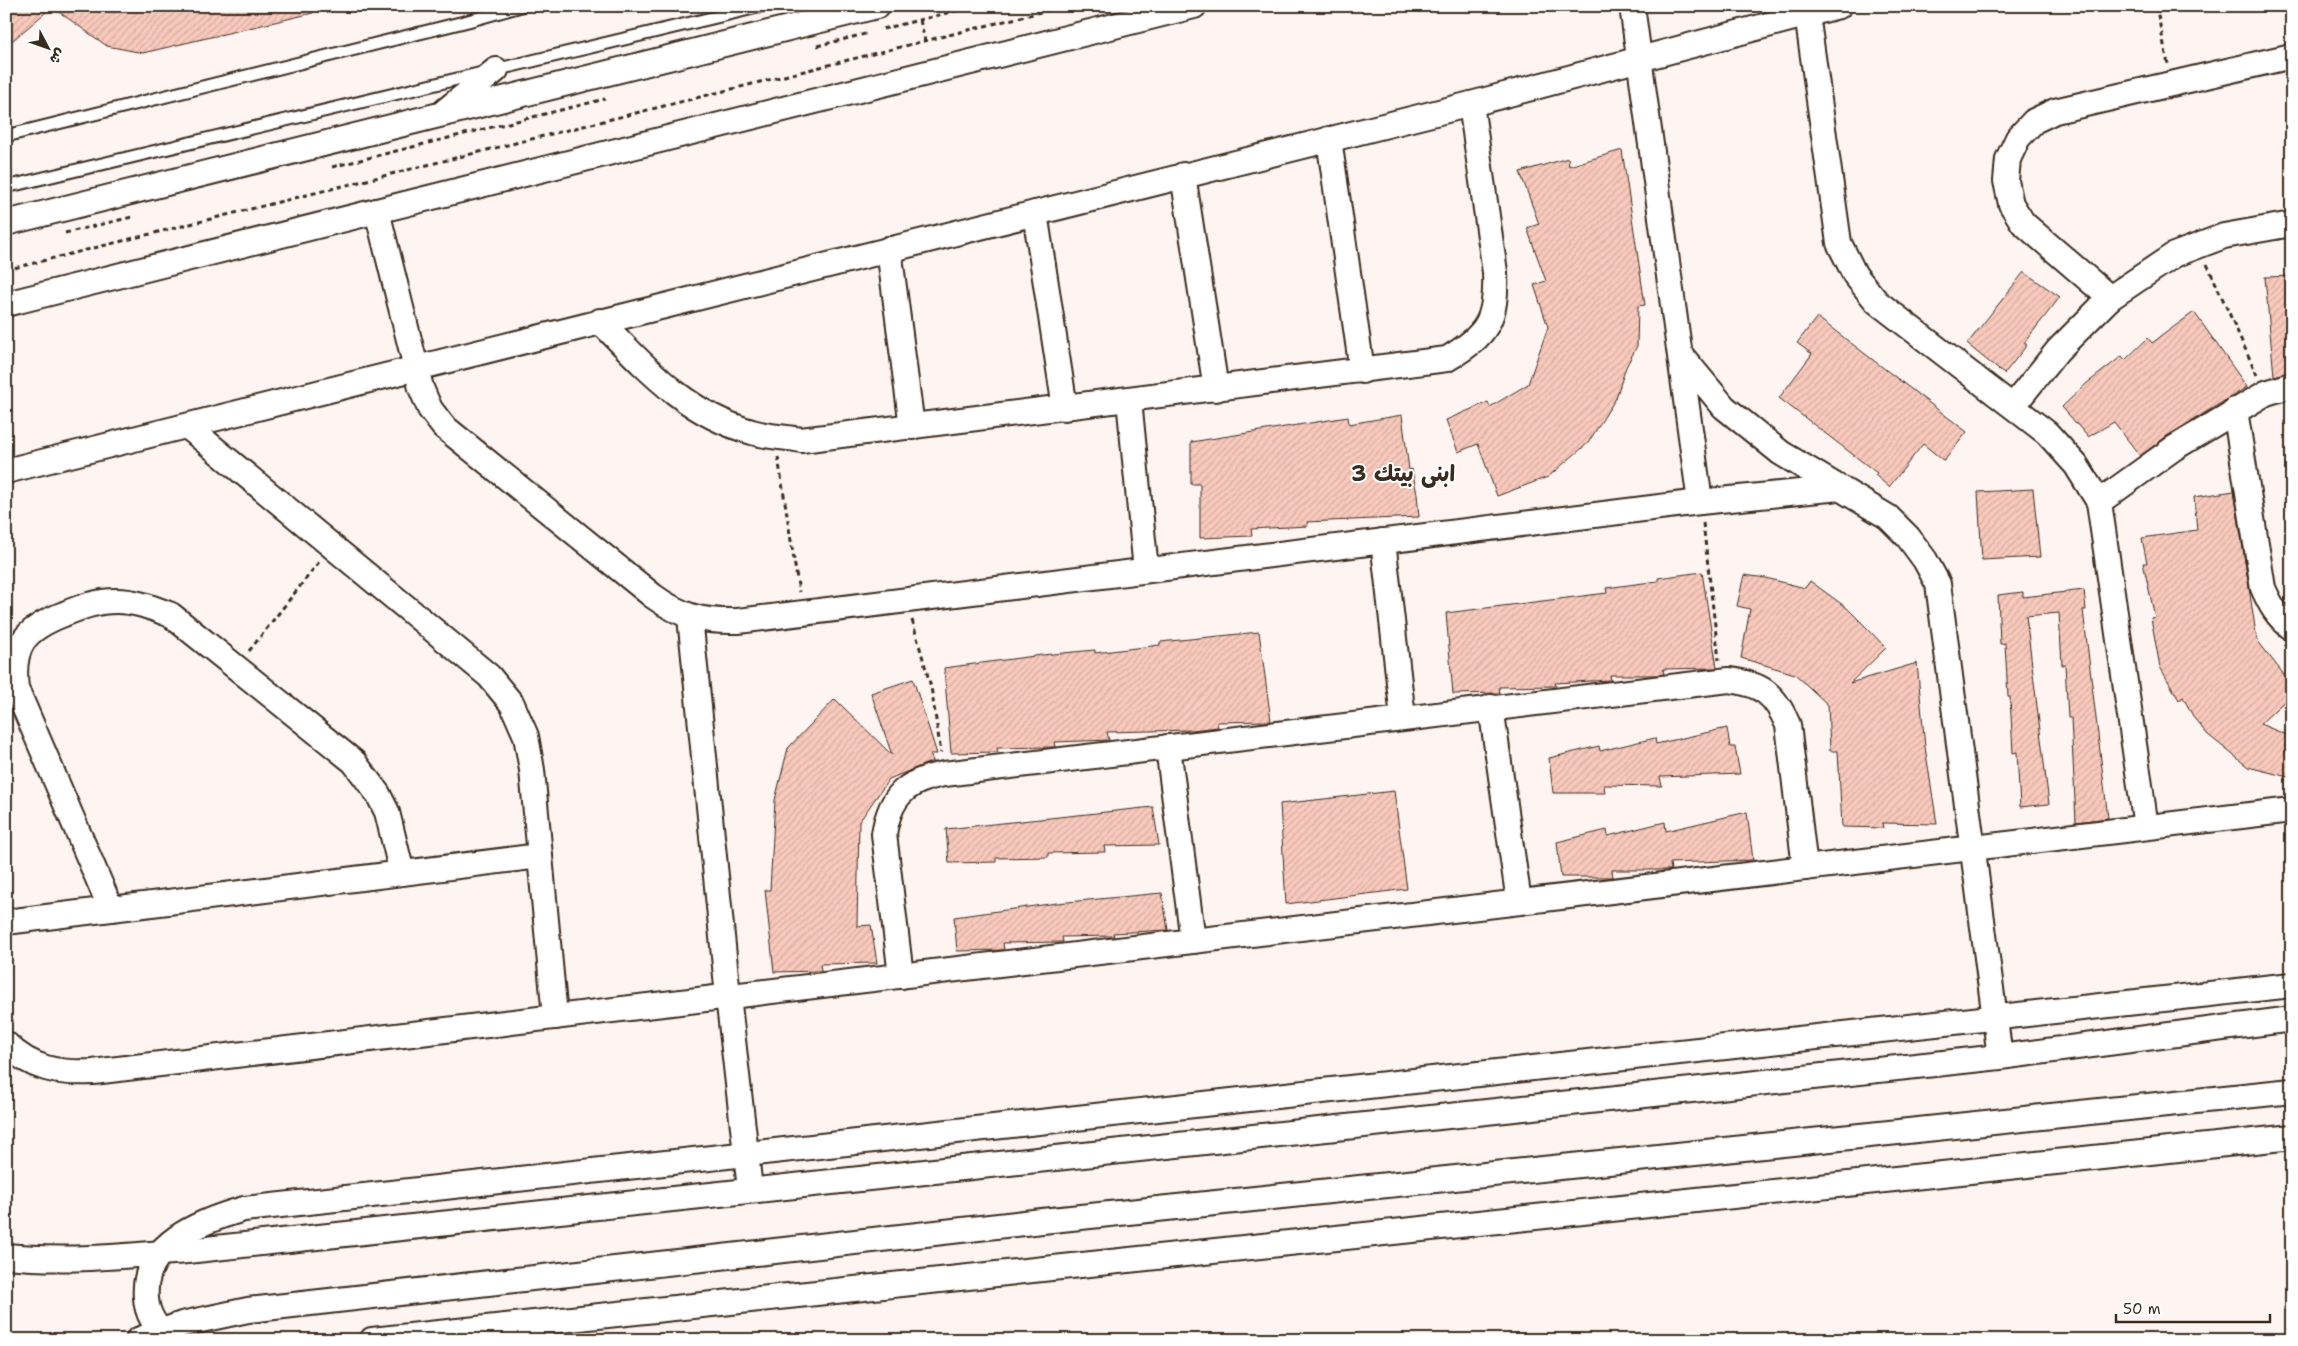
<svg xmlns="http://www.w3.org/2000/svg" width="2298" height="1346" viewBox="0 0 2298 1346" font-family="'Shantell Sans','Playpen Sans Arabic',sans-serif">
	<defs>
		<pattern id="building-hatch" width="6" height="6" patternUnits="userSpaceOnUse" patternTransform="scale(1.25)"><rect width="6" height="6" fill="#f8c9bc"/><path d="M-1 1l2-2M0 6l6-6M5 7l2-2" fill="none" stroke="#d6ada1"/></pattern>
	</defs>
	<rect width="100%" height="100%" fill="#fef4f2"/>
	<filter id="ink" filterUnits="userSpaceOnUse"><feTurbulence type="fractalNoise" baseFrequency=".02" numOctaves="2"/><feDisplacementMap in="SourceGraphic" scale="10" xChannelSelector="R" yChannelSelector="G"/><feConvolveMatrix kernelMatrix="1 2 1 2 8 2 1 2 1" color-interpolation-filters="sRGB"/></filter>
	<g filter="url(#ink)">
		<g fill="url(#building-hatch)" stroke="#3b2a1e">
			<path d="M6 6H312L313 13 143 53 107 46 52 7 6 46Z"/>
			<path d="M1622 150 1645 305 1638 306 1637 346 1626 367 1616 398 1588 443 1548 477 1497 496 1478 444 1458 452 1446 420 1488 402 1490 407 1528 384 1548 327 1534 285 1546 281 1527 228 1539 224 1520 172 1568 158 1569 166Z"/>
			<path d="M2024 272 2060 297 2024 343 2027 345 2004 374 1967 344Z"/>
			<path d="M2292 276V372L2274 376 2265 277Z"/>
			<path d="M2194 312 2247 387 2167 436 2140 456 2114 422 2088 437 2062 407 2086 384 2122 356 2125 360 2148 338 2152 343Z"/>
			<path d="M1817 317 1967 432 1944 461 1923 444 1889 487 1875 475 1877 473 1779 398 1812 354 1797 343Z"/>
			<path d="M1402 415 1409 470 1412 469 1417 494 1419 517 1307 522 1308 526 1251 529 1252 536 1200 538V484H1191V442L1348 417 1349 424Z"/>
			<path d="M2033 489 2040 557 1982 560 1978 492Z"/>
			<path d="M2234 491 2257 640 2292 685V694L2260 724 2292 737V778L2248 767 2207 734 2194 718 2183 697 2179 700 2160 667 2151 618 2155 617 2143 563H2147L2142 538 2197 530 2194 497Z"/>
			<path d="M1702 572 1717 668 1663 669 1664 674 1658 675H1610L1611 680 1555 683 1556 686 1499 687 1500 693 1453 694 1446 613 1607 593 1606 588 1658 581V578Z"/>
			<path d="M1744 575 1766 578 1805 588 1810 581 1847 608 1869 630 1886 648 1850 683 1917 663 1925 747 1937 824 1882 823 1883 828 1842 827 1838 751H1830L1828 705 1795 674 1741 658 1750 609 1737 606Z"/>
			<path d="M2084 590 2086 610H2083L2108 818 2076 822 2071 718H2068L2065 665H2062L2059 613 2026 616 2049 804 2020 807 2017 752 2013 753 2010 697H2008L2005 643 2000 644 1998 595 2023 592V597Z"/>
			<path d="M1259 632 1271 721 1217 722 1218 727 1192 730 1107 732 1109 740 1054 742 1055 747H1052L997 748 998 752 951 753 944 668 1042 655 1095 650V653L1160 645V642Z"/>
			<path d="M913 679 937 754H930L933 761 889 779 859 822 857 926 871 925 877 963 820 964 821 971 774 972 765 890H770L775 800 788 748 835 699 892 755 871 693Z"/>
			<path d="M1727 728 1730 747H1735L1740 774 1660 777 1662 786 1604 785 1605 793H1553L1549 758 1599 746 1600 751 1655 738 1656 744Z"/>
			<path d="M1394 791 1407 889 1286 904 1280 804Z"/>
			<path d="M1153 807 1159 845 1104 846 1105 852 1048 853V857L996 858V862L949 863 946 829Z"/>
			<path d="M1747 812 1753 860 1670 863 1671 870H1612L1613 877H1561L1557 842 1607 830 1608 836 1665 822 1666 831Z"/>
			<path d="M1162 893 1168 930 1113 933 1114 936 1062 937 1063 942 1003 943 1004 950 957 951 954 917 1057 903Z"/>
		</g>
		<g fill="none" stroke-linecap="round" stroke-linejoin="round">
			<g stroke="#3b2a1e" stroke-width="15">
				<g id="service">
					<path d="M6 136 468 21 521 6"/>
					<path d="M6 187 762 6"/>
				</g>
			</g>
			<g stroke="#3b2a1e" stroke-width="28">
				<g id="minor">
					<path d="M1632 6 1700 502"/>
					<path d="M1807 14 1839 243 1855 275 1877 302 2047 433 2076 465 2099 502 2146 827"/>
					<path d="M445 111 496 70"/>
					<path d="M1329 139 1362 371"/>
					<path d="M1183 175 1216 389"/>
					<path d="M377 211 421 388 430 409 443 426 653 596C682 617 703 622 738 621L1700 502 1840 488"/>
					<path d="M1035 213 1065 408"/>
					<path d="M6 223 877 6"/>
					<path d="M889 249 912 427"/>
					<path d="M2110 298 2023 223 2011 204 2006 181 2008 159 2018 138 2034 121 2055 111 2292 56"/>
					<path d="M6 304 1194 6"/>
					<path d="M600 321C646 368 686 414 752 432 768 437 785 437 801 440L1447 359C1488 335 1497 319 1495 272L1471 104"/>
					<path d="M1680 354 1724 407 1781 453 1888 517 1908 537 1925 560 1938 584 2000 1057"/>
					<path d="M1129 400 1146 570"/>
					<path d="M2013 406 2058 350 2110 298 2174 255 2224 236 2292 224"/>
					<path d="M2235 410 2263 588C2270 604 2277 617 2292 628"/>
					<path d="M188 427 489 676 512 704 526 736 532 770 555 1017"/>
					<path d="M6 471 1471 104 1839 6"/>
					<path d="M2099 502 2174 448 2266 393 2292 385"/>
					<path d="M1383 541 1403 718"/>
					<path d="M690 617 728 996 750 1189"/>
					<path d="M1491 707 1519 902"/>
					<path d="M1168 747 1193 941"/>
					<path d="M111 909 16 688C11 645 25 629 64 614 81 607 97 601 116 601 136 601 153 608 171 615L354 762 378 794 387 812 402 873"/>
					<path d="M6 922 540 856"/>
					<path d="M901 976 884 834C890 796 906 781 944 774L1729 680C1762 684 1775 694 1788 725L1805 868"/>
					<path d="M6 1044C31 1069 59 1074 93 1072L2292 810"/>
					<path d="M6 1256C67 1262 127 1256 187 1251L2000 1057 2292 1019"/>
					<path d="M138 1340 182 1324 248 1310 1042 1221 2292 1091"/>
					<path d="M170 1340C157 1329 147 1316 146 1298 141 1244 201 1221 244 1209L2292 985"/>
					<path d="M372 1340 2292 1137"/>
				</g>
			</g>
			<g stroke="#3b2a1e" stroke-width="3" stroke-dasharray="5 4" stroke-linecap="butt">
				<path d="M2156 6 2168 64"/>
				<path d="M920 20 925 41"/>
				<path d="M883 29 975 6"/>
				<path d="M817 46 869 33"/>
				<path d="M332 167 605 99"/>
				<path d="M65 233 132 217"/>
				<path d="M2207 264 2257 375"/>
				<path d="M6 270 1065 6"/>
				<path d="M778 457 799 592"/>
				<path d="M1703 523 1719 660"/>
				<path d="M912 620 931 687 941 753"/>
				<path d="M249 651 319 562"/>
			</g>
			<use href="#service" stroke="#fff" stroke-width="11"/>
			<use href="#minor" stroke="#fff" stroke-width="24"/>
		</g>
	</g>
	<g text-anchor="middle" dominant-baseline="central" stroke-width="4" stroke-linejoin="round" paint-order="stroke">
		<g font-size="22" font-weight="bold" fill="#3b2a1e" stroke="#fff">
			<text x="1403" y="473">ابنى بيتك 3</text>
		</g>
	</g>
	<rect width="2298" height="1346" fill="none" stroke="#fff" stroke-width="25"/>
	<rect x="12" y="12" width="2273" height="1321" fill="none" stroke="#3b2a1e" stroke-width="2" filter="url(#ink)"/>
	<g transform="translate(48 48) rotate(131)" stroke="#ffffff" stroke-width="4" paint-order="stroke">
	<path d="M0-4L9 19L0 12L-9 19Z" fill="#3b2a1e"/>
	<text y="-8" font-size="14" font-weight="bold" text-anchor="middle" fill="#3b2a1e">ش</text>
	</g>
	<path d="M2116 1314v8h154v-8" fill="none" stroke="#3b2a1e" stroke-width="2.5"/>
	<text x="2123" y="1314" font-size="15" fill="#3b2a1e" stroke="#ffffff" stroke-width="4" paint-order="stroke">50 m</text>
</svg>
